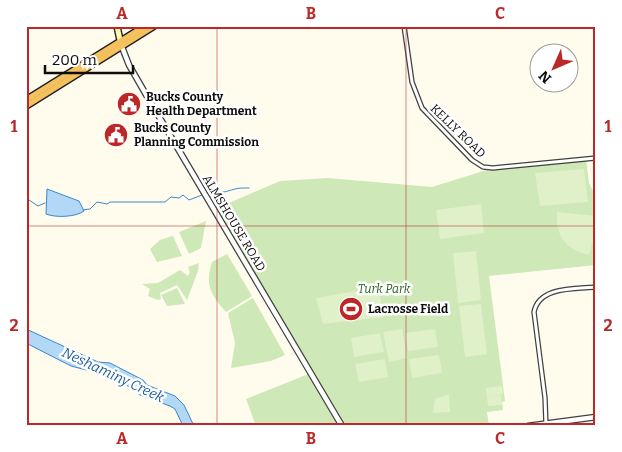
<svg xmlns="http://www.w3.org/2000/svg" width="622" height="452" viewBox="0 0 622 452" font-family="Bitter,serif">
	<rect width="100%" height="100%" fill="#fffced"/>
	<g fill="#cee8b7">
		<path d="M586 159 589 183 596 197V265L489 276 505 401 502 402 503 410 487 412 489 426H256L246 399 311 373 215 209 280 181 328 178 432 187 493 168Z"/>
		<path d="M206 221 201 248 189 254 179 232Z"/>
		<path d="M173 236 182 256 157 262 150 249 160 240Z"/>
		<path d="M227 254 252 296 226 312C210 294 205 285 212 262Z"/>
		<path d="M199 263 198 271 187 300 177 285 160 293 161 299 158 300 148 296 150 289 142 284 158 283 180 270 188 276 190 272 188 267Z"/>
		<path d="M177 288 185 304 167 306 161 295Z"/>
		<path d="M253 298 285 355 271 361 231 368 235 343 228 313Z"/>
	</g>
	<g fill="#e0f0c9">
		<path d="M584 169 588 202 540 206 535 173Z"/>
		<path d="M481 204 484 233 440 239 436 210Z"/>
		<path d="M557 212 596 216V230L589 255C566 250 555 236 557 212Z"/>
		<path d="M476 251 481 300 458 303 453 253Z"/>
		<path d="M378 287 384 317 323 324 316 298Z"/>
		<path d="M481 304 487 354 465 357 459 306Z"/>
		<path d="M402 329 407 358 389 362 383 332Z"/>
		<path d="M435 329 438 347 408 351 405 333Z"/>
		<path d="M380 333 384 352 354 357 351 338Z"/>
		<path d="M439 355 442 373 412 378 409 359Z"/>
		<path d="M385 359 388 377 359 382 355 364Z"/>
		<path d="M502 386 503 394 489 396 501 395 502 405 488 406 486 388Z"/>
		<path d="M449 394 450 412 433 413 435 399Z"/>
	</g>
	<g fill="#b2d8f5" stroke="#3a89cb">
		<path d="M47 189 79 201 84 211C76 217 56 218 46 214Z"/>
		<path d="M26 329 98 362 110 363 143 380 147 385 175 396 184 405 194 426H183L175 409 170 406 140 395 117 378 71 366 26 343Z"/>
	</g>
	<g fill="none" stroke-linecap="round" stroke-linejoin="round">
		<g stroke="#3a89cb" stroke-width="1">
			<path d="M207 193C215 188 221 194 228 191 238 188 238 188 249 188"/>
			<path d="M26 198 38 206 45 203"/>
			<path d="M83 210 90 209 97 202 107 204 110 202H165L171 197 179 198 183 195 189 200 202 195"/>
		</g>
		<g stroke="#404040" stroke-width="5.5">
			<g id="minor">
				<path d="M404 26 412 82 422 108 472 160 483 167 493 168 596 158"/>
				<path d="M546 425 545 398 534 312C539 286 575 289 596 287"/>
			</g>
		</g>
		<g stroke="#404040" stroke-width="7">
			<g id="tertiary">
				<path d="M122 47 129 65 148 98 342 426"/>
				<path d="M528 426 596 417"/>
			</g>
		</g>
		<g stroke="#2f2f2f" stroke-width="8">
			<path id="secondary" d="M117 26 121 45"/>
		</g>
		<g stroke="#1e1e1e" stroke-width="8">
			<g id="trunk">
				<path d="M26 100 145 26"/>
				<path d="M26 106 154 26"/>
			</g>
		</g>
		<use href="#minor" stroke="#fff" stroke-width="3"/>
		<use href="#tertiary" stroke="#fff" stroke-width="4.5"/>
		<use href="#secondary" stroke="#fef9a9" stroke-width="5"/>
		<use href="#trunk" stroke="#f4c15e" stroke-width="5.5"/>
	</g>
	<path fill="none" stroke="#bb2827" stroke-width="1" stroke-opacity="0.55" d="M217 26V426M406 26V426M26 226H596"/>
	<defs>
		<g id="civic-disc" transform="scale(1.25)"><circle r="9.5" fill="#bb2827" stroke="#fff"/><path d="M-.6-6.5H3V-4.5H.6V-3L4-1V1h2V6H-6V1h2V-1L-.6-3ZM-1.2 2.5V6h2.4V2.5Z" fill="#fff"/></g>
		<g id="stadium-disc" transform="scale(1.25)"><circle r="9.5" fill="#bb2827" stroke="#fff"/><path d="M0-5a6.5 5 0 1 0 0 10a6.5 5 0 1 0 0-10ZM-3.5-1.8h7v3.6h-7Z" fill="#fff"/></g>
	</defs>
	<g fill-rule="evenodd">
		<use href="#civic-disc" x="129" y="104"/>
		<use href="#civic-disc" x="116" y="135"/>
		<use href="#stadium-disc" x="351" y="309"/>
	</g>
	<g text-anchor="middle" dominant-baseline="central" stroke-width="5" stroke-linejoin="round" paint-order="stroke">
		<g font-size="12" font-weight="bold" fill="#0d0d0d" stroke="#fff" text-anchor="start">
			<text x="146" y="97">Bucks County<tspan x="146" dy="14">Health Department</tspan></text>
			<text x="134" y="128">Bucks County<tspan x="134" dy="14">Planning Commission</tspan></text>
			<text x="368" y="309">Lacrosse Field</text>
		</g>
		<g font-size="12" fill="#0d0d0d" stroke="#fff">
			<text transform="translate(458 131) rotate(44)">KELLY ROAD</text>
			<text transform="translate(234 223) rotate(59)">ALMSHOUSE ROAD</text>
		</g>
		<g font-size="12" font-style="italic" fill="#29631e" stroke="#fff">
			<text x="384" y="289">Turk Park</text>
		</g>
		<g font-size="14" font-style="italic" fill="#185b9d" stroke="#fff">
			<text transform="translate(113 375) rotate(25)">Neshaminy Creek</text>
		</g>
	</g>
	<rect width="622" height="452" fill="none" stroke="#ffffff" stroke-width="55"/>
	<g transform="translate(554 68) rotate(225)"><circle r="24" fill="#ffffff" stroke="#9e9e9e"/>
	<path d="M0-4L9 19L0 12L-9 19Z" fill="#bb2827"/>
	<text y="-8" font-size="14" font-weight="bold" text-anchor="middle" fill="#0d0d0d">N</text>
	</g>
	<path d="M45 65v8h88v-8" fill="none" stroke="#0d0d0d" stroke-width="2.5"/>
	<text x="52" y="65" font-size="15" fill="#0d0d0d" stroke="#ffffff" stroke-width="4" paint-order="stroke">200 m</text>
	<rect x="28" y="28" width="566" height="396" fill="none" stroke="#bb2827" stroke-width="2"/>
	<g font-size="16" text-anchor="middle" font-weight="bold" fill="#bb2827">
		<text x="122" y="19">A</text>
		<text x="311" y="19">B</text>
		<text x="500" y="19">C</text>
		<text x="14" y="132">1</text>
		<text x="608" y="132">1</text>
		<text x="14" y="331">2</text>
		<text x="608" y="331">2</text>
		<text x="122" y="444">A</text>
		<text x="311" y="444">B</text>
		<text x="500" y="444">C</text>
	</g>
</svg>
